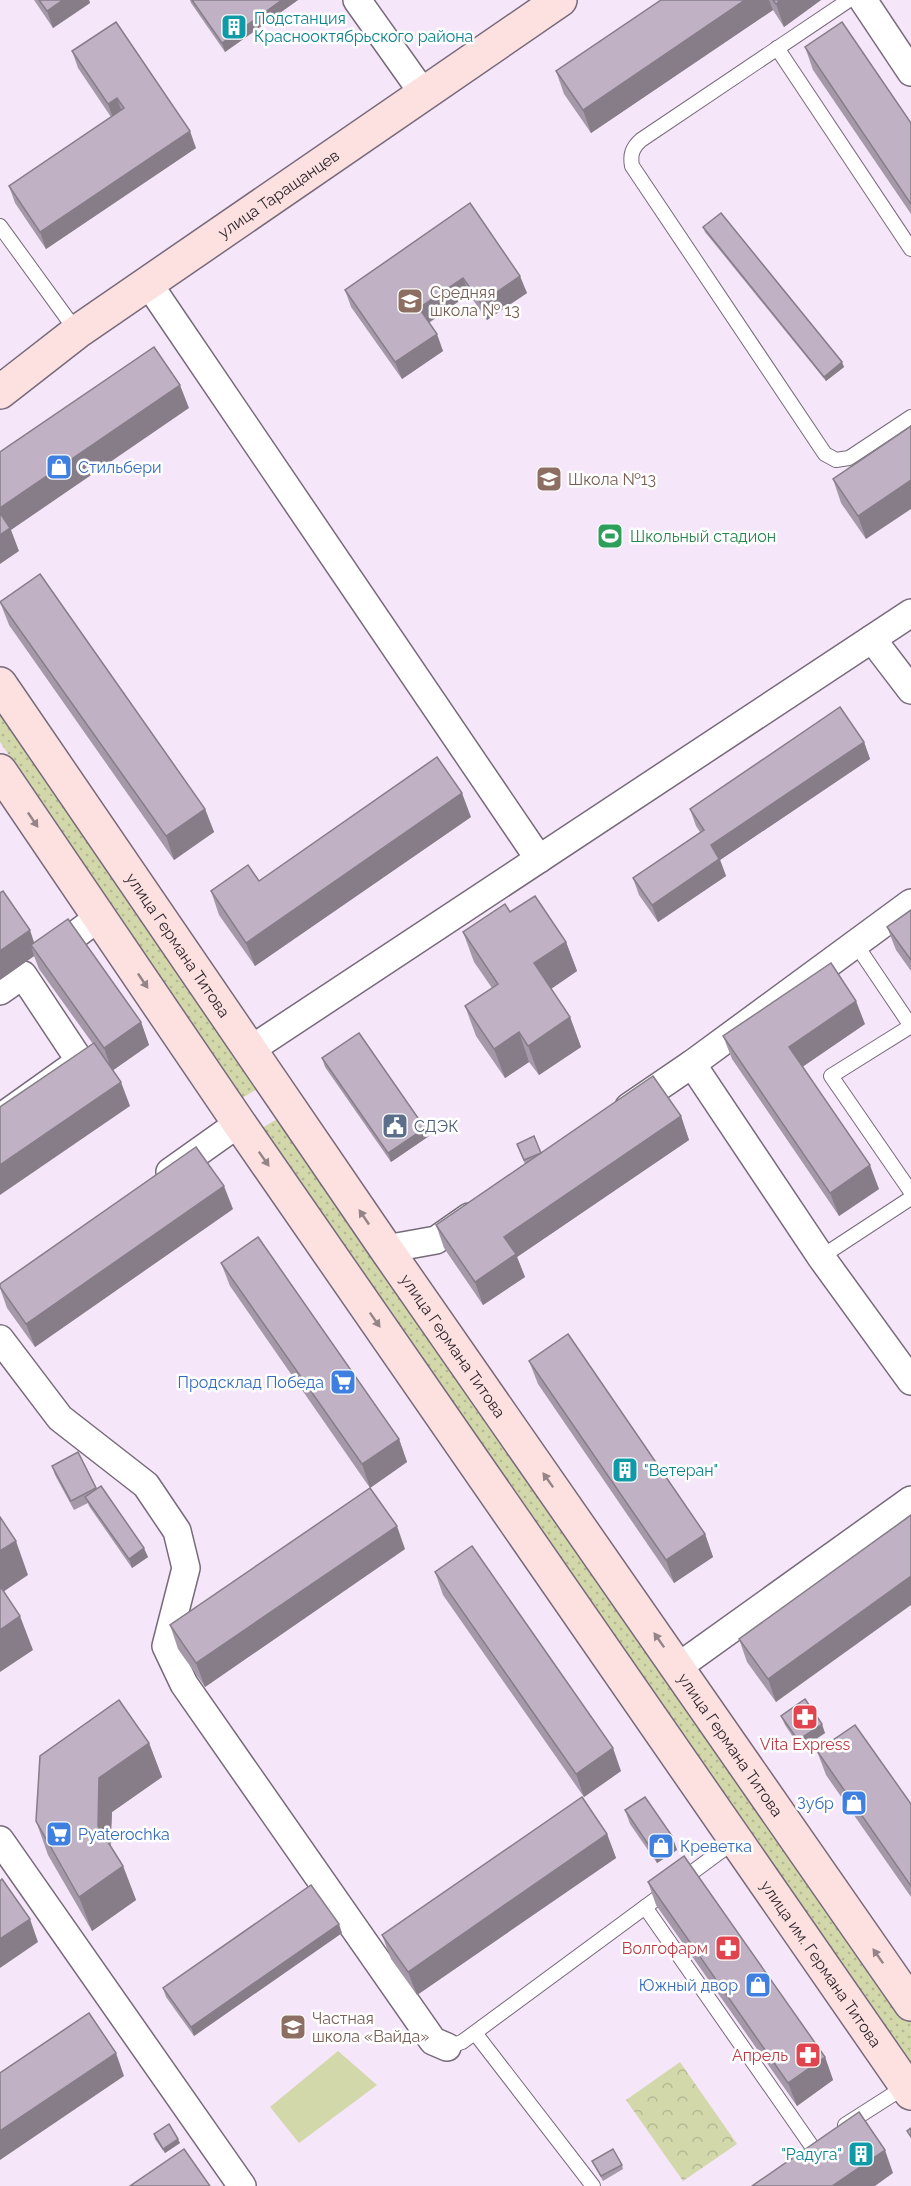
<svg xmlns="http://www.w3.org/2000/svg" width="911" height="2186" viewBox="0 0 911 2186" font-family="Raleway,sans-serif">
	<defs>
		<pattern id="grass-dots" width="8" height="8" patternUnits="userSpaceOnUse" patternTransform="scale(1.5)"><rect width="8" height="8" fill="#d3d8aa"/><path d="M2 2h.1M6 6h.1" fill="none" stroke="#b5b993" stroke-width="1.8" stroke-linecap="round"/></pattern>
		<pattern id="forest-crowns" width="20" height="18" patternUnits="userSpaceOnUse" patternTransform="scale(1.5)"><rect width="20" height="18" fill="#d3d8aa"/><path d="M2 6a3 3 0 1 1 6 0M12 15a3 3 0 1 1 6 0" fill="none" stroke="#b5b993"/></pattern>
	</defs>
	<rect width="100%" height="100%" fill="#f5e6f9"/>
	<g fill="url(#grass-dots)">
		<path d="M0 701 264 1085 242 1098 0 742Z"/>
		<path d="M284 1115 911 2020V2068L260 1129Z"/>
	</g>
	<path fill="url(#forest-crowns)" d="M680 2062 737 2144 683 2181 626 2100Z"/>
	<path fill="#d3d8aa" d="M338 2051 377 2085 299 2143 270 2107Z"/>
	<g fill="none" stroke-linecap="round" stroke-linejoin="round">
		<g stroke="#776a7b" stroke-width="16">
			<g id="lane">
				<path d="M849 0 641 140C632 148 630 155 632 166L825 454 836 460 849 458 911 417"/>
				<path d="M777 48 911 249"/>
				<path d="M0 226 77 332"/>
				<path d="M855 943 911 1026 831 1076 911 1192"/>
				<path d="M821 1257 911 1198"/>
				<path d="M645 1907 813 2148"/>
				<path d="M475 2033 593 2186"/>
				<path d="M447 2047 462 2042 736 1840"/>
				<path d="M845 2125 906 2086"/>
			</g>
		</g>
		<g stroke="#776a7b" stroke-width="30">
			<g id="street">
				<path d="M357 0 423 93"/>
				<path d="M863 0 911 72"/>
				<path d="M148 283 539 859"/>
				<path d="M872 639 911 690"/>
				<path d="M50 954 99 917"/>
				<path d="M0 991 23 975 80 1061 0 1118"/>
				<path d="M250 1050 911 613"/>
				<path d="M692 1064 821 1257 911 1381"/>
				<path d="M629 1107 692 1064 911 903"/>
				<path d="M170 1172 239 1123"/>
				<path d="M386 1249 436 1240 469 1217"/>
				<path d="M0 1339 60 1418 146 1485 177 1531 186 1568 166 1646 184 1684 433 2041 447 2047"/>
				<path d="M678 1667 911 1500"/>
				<path d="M0 1840 242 2186"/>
			</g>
		</g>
		<g stroke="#776a7b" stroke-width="36">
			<g id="secondary">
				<path id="s1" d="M0 392 77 332 560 0"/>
				<path id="s2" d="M0 684 386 1249 911 2004"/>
				<path id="s3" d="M0 771 239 1123 911 2093"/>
			</g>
		</g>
		<use href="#lane" stroke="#fff" stroke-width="14"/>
		<use href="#street" stroke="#fff" stroke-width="27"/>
		<use href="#secondary" stroke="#fde1e1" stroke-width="33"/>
	</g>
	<g fill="#a599a9">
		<path d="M34 0H89L90 3 53 28Z"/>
		<path d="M190 0H298L225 52 191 3Z"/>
		<path d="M661 0H821L784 27 773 10 591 133 564 94 556 71Z"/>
		<path d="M805 47 911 123V214L813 70Z"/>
		<path d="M72 51 196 148 46 249 15 203 9 186 111 117 78 68Z"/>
		<path d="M470 203 527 293 487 320 469 294 429 323 443 351 402 379 351 307 345 290Z"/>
		<path d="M703 227 844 367 826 381 705 232Z"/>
		<path d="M911 426 866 539 841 503 833 479Z"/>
		<path d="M0 602 205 809 214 832 174 860 9 625Z"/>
		<path d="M864 742 870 759 720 860 726 876 658 922 639 895 633 878 700 832 696 826 690 809Z"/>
		<path d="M471 817 255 966 219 915 211 891 259 881Z"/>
		<path d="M911 910V971L896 950 887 927Z"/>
		<path d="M510 912 566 942 577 971 551 989 570 1017 581 1047 539 1075 529 1062 505 1078 476 1036 465 1006 492 988 474 962 463 932Z"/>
		<path d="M34 943 141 1022 149 1045 113 1070 130 1106 93 1044 39 969 34 956 0 980Z"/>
		<path d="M865 1024 803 1066 879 1189 839 1216 732 1059 723 1036Z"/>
		<path d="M322 1058 425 1128 429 1136 391 1162 325 1067Z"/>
		<path d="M681 1116 689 1140 517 1257 525 1277 483 1305 444 1248 436 1225 525 1164 517 1144 541 1153Z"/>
		<path d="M233 1209 35 1347 7 1308 0 1288V1284Z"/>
		<path d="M221 1263 399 1439 407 1462 370 1488 230 1286Z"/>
		<path d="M529 1361 705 1534 713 1557 674 1583 538 1384Z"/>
		<path d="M78 1452 97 1489 148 1557 132 1568 89 1506 88 1503 74 1510 55 1475 52 1466Z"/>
		<path d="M911 1515 776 1702 747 1662 739 1639Z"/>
		<path d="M405 1549 205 1687 178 1649 170 1625Z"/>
		<path d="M435 1572 621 1771 584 1797 443 1595Z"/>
		<path d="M781 1716 825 1733 801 1749 785 1725Z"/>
		<path d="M149 1743 162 1777 112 1812 110 1846 123 1866 136 1900 92 1931 48 1855 36 1821Z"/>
		<path d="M817 1751 911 1804V1897L826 1775Z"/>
		<path d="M625 1810 672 1836 677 1850 657 1863 630 1824Z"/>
		<path d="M607 1834 616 1858 417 1995 391 1959 382 1935Z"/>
		<path d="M648 1882 825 2057 833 2080 797 2106 656 1905Z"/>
		<path d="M342 1933 194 2036 166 1997 163 1988Z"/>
		<path d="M154 2134 180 2143 165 2153 155 2139Z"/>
		<path d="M592 2161 622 2165 623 2169 603 2181Z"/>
	</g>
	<g fill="#867d89">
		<path d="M63 0H89L90 3 53 28 47 11Z"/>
		<path d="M282 0H298L225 52 222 43Z"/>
		<path d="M745 0H769L773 10 591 133 583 110Z"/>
		<path d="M780 0H821L784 27 776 4Z"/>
		<path d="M117 98 123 115 114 121 108 104Z"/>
		<path d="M190 131 196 148 46 249 40 232Z"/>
		<path d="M520 276 527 293 487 320 481 303Z"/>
		<path d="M463 278 469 294 425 325 419 308Z"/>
		<path d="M437 334 443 351 402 379 395 362Z"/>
		<path d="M842 362 844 367 826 381 824 377Z"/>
		<path d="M180 385 189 408 11 530 19 551 0 564V508Z"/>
		<path d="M911 480V509L866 539 858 516Z"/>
		<path d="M864 742 870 759 720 860 726 876 658 922 652 905 711 845Z"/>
		<path d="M462 793 471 817 255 966 246 943Z"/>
		<path d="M205 809 214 832 174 860 166 836Z"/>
		<path d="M30 930 38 954 31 945 34 956 0 980V951Z"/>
		<path d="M566 942 577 971 545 993 534 963Z"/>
		<path d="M856 1001 865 1024 798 1070 789 1047Z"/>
		<path d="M570 1017 581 1047 539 1075 528 1046Z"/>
		<path d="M141 1022 149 1045 112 1071 104 1048Z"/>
		<path d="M519 1032 529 1062 505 1078 494 1049Z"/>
		<path d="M121 1082 130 1106 0 1195V1165Z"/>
		<path d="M681 1116 689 1140 517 1257 525 1277 483 1305 475 1282 504 1237Z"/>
		<path d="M425 1128 429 1136 391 1162 388 1153Z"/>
		<path d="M870 1165 879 1189 839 1216 830 1193Z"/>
		<path d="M224 1186 233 1209 35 1347 26 1324Z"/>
		<path d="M399 1439 407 1462 370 1488 362 1464Z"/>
		<path d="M397 1526 405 1549 205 1687 196 1663Z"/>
		<path d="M705 1534 713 1557 674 1583 666 1560Z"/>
		<path d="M16 1541 28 1575 0 1594V1551Z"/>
		<path d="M144 1548 148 1557 132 1568 129 1559Z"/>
		<path d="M911 1576V1605L776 1702 768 1679Z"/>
		<path d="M20 1616 33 1650 0 1672V1630Z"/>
		<path d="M822 1724 825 1733 801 1749 798 1740Z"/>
		<path d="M149 1743 162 1777 112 1812 110 1860 98 1826 99 1778Z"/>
		<path d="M613 1748 621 1771 584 1797 576 1774Z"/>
		<path d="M607 1834 616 1858 417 1995 408 1972Z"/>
		<path d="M672 1836 677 1850 657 1863 652 1850Z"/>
		<path d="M123 1866 136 1900 92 1931 79 1897Z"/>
		<path d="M30 1919 38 1942 0 1968V1939Z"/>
		<path d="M339 1924 342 1933 194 2036 191 2027Z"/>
		<path d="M116 2053 124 2076 0 2160V2131Z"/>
		<path d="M825 2057 833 2080 797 2106 788 2083Z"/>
		<path d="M178 2139 180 2143 165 2153 163 2149Z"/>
		<path d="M885 2150 893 2173 875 2186H832Z"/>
	</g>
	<g fill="#c0b2c4" stroke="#867d89" stroke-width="1.5">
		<path d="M39 0H63L47 11Z"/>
		<path d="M192 0H282L222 43Z"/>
		<path d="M661 0H745L583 110 556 71Z"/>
		<path d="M773 0H780L776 4Z"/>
		<path d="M116 22 190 131 40 232 9 186 124 108 117 98 108 104 72 51Z"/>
		<path d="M842 22 911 123V204L805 47Z"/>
		<path d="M470 203 520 276 481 303 463 278 419 308 437 334 395 362 345 290Z"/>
		<path d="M721 213 842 362 824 377 703 227Z"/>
		<path d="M154 347 180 385 0 508V452Z"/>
		<path d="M911 426V480L858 516 833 479Z"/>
		<path d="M0 513 10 528 0 535Z"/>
		<path d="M40 574 205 809 166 836 0 602Z"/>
		<path d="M840 707 864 742 711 845 719 859 652 905 633 878 704 830 690 809Z"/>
		<path d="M437 757 462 793 246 943 211 891 248 865 259 881Z"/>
		<path d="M3 891 30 930 0 951V893Z"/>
		<path d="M535 896 566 942 534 963 570 1017 528 1046 519 1032 494 1049 465 1006 498 984 463 932 505 904 510 912Z"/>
		<path d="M911 910V960L887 927Z"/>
		<path d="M68 919 141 1022 104 1048 31 945Z"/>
		<path d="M831 963 856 1001 789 1047 870 1165 830 1193 723 1036Z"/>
		<path d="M359 1033 425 1128 388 1153 322 1058Z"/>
		<path d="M94 1043 121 1082 0 1165V1107Z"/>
		<path d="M653 1076 681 1116 504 1237 516 1254 475 1282 436 1225Z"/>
		<path d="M534 1136 541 1153 524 1160 517 1144Z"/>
		<path d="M196 1147 224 1186 26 1324 0 1287V1284Z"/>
		<path d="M258 1237 399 1439 362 1464 221 1263Z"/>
		<path d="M568 1334 705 1534 666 1560 529 1361Z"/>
		<path d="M78 1452 96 1488 71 1501 52 1466Z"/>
		<path d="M101 1486 144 1548 129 1559 85 1497Z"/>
		<path d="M370 1488 397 1526 196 1663 170 1625Z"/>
		<path d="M911 1515V1576L768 1679 739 1639Z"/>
		<path d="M0 1517 16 1541 0 1551Z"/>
		<path d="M472 1546 613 1748 576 1774 435 1572Z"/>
		<path d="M0 1586 20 1616 0 1630Z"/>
		<path d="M805 1699 822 1724 798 1740 781 1716Z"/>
		<path d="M119 1700 149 1743 99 1778 98 1826 123 1866 79 1897 36 1821 40 1756Z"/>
		<path d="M855 1725 911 1804V1886L817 1751Z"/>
		<path d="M582 1797 607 1834 408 1972 382 1935Z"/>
		<path d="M645 1797 672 1836 652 1850 625 1810Z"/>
		<path d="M684 1856 825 2057 788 2083 648 1882Z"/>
		<path d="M2 1879 30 1919 0 1939V1881Z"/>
		<path d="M311 1885 339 1924 191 2027 163 1988Z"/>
		<path d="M89 2013 116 2053 0 2131V2073Z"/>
		<path d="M859 2112 885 2150 832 2186H752Z"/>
		<path d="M169 2124 178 2139 163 2149 154 2134Z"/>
		<path d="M911 2128V2137L907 2131Z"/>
		<path d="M184 2149 210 2186H130Z"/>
		<path d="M613 2149 622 2165 601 2176 592 2161Z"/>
	</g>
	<defs><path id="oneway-solid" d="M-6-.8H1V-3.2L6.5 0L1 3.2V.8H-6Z" transform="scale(1.5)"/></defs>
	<g fill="#948487">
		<use href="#oneway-solid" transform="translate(33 820) rotate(56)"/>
		<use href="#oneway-solid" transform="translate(143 981) rotate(56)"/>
		<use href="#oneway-solid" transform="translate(264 1159) rotate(55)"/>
		<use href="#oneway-solid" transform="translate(364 1217) rotate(-124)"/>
		<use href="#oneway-solid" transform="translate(375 1320) rotate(55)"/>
		<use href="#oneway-solid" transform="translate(548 1480) rotate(-125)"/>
		<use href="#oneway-solid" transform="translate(659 1640) rotate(-125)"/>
		<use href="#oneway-solid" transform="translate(878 1956) rotate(-125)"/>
	</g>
	<defs>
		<g id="building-square" transform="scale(1.35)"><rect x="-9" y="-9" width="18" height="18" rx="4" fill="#0f9aa8" stroke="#fff"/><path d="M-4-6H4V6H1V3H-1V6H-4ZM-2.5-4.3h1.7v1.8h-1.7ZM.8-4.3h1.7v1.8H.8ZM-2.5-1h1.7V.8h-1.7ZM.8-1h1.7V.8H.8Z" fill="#fff"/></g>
		<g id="school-square" transform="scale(1.35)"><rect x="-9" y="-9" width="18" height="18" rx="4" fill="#8d6e63" stroke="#fff"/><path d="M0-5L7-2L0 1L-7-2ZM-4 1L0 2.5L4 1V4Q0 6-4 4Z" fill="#fff"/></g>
		<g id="shop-square" transform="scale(1.35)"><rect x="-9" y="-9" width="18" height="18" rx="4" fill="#3f7fe0" stroke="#fff"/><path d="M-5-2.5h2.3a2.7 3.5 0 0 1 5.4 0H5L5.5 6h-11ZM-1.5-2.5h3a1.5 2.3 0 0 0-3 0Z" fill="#fff"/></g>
		<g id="stadium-square" transform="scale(1.35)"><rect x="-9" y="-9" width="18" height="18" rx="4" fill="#2e9e5b" stroke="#fff"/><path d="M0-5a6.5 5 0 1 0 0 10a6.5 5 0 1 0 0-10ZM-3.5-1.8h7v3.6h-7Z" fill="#fff"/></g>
		<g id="civic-square" transform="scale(1.35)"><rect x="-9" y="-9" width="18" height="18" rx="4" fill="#5c6f8a" stroke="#fff"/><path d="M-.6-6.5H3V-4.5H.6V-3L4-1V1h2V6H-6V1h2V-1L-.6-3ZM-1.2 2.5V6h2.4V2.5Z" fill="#fff"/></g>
		<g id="supermarket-square" transform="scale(1.35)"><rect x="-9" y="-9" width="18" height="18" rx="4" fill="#3f7fe0" stroke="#fff"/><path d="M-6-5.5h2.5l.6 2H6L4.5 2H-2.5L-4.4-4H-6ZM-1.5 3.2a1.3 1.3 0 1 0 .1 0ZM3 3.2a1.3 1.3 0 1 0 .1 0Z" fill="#fff"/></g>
		<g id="pharmacy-square" transform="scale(1.35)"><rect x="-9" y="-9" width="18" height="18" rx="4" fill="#e0444e" stroke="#fff"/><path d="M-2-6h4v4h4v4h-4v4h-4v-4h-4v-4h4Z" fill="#fff"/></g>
	</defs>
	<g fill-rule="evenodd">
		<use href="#building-square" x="234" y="27"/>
		<use href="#school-square" x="410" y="301"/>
		<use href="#shop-square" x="59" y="467"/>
		<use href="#school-square" x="549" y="479"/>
		<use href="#stadium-square" x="610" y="536"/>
		<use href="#civic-square" x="395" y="1126"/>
		<use href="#supermarket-square" x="343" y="1382"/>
		<use href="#building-square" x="625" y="1470"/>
		<use href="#pharmacy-square" x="805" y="1717"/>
		<use href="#shop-square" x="854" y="1803"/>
		<use href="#supermarket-square" x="59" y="1834"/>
		<use href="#shop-square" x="661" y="1846"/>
		<use href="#pharmacy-square" x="728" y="1948"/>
		<use href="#shop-square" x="758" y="1985"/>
		<use href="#school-square" x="293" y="2027"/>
		<use href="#pharmacy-square" x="808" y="2055"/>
		<use href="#building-square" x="861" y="2154"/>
	</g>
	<g text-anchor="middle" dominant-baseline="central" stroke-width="5" stroke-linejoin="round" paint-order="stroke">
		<g font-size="16" fill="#0d838f" stroke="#fff" text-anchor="start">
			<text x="254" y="18">Подстанция<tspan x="254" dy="18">Краснооктябрьского района</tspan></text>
			<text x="644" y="1470">"Ветеран"</text>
			<text x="842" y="2154" text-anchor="end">"Радуга"</text>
		</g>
		<g font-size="16" fill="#2c262d" stroke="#fff">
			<text stroke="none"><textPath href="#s1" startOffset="342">улица Таращанцев</textPath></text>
			<text stroke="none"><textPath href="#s2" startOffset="316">улица Германа Титова</textPath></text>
			<text stroke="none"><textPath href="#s2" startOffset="802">улица Германа Титова</textPath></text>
			<text stroke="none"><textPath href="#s2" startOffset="1288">улица Германа Титова</textPath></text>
			<text stroke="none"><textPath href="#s3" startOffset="1448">улица им. Германа Титова</textPath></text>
		</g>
		<g font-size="16" fill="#785e54" stroke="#fff" text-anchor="start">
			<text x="430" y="292">Средняя<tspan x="430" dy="18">школа № 13</tspan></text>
			<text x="568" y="479">Школа №13</text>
			<text x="312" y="2018">Частная<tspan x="312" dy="18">школа «Вайда»</tspan></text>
		</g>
		<g font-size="16" fill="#366cbe" stroke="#fff" text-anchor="start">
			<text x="78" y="467">Стильбери</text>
			<text x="324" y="1382" text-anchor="end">Продсклад Победа</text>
			<text x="834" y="1803" text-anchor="end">Зубр</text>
			<text x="78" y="1834">Pyaterochka</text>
			<text x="680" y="1846">Креветка</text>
			<text x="738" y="1985" text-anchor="end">Южный двор</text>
		</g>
		<g font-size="16" fill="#27864d" stroke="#fff" text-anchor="start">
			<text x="630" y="536">Школьный стадион</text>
		</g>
		<g font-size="16" fill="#4e5e75" stroke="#fff" text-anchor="start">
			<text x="414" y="1126">СДЭК</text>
		</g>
		<g font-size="16" fill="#be3a42" stroke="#fff" text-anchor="end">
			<text x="805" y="1744" text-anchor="middle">Vita Express</text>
			<text x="708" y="1948">Волгофарм</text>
			<text x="788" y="2055">Апрель</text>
		</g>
	</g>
</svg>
